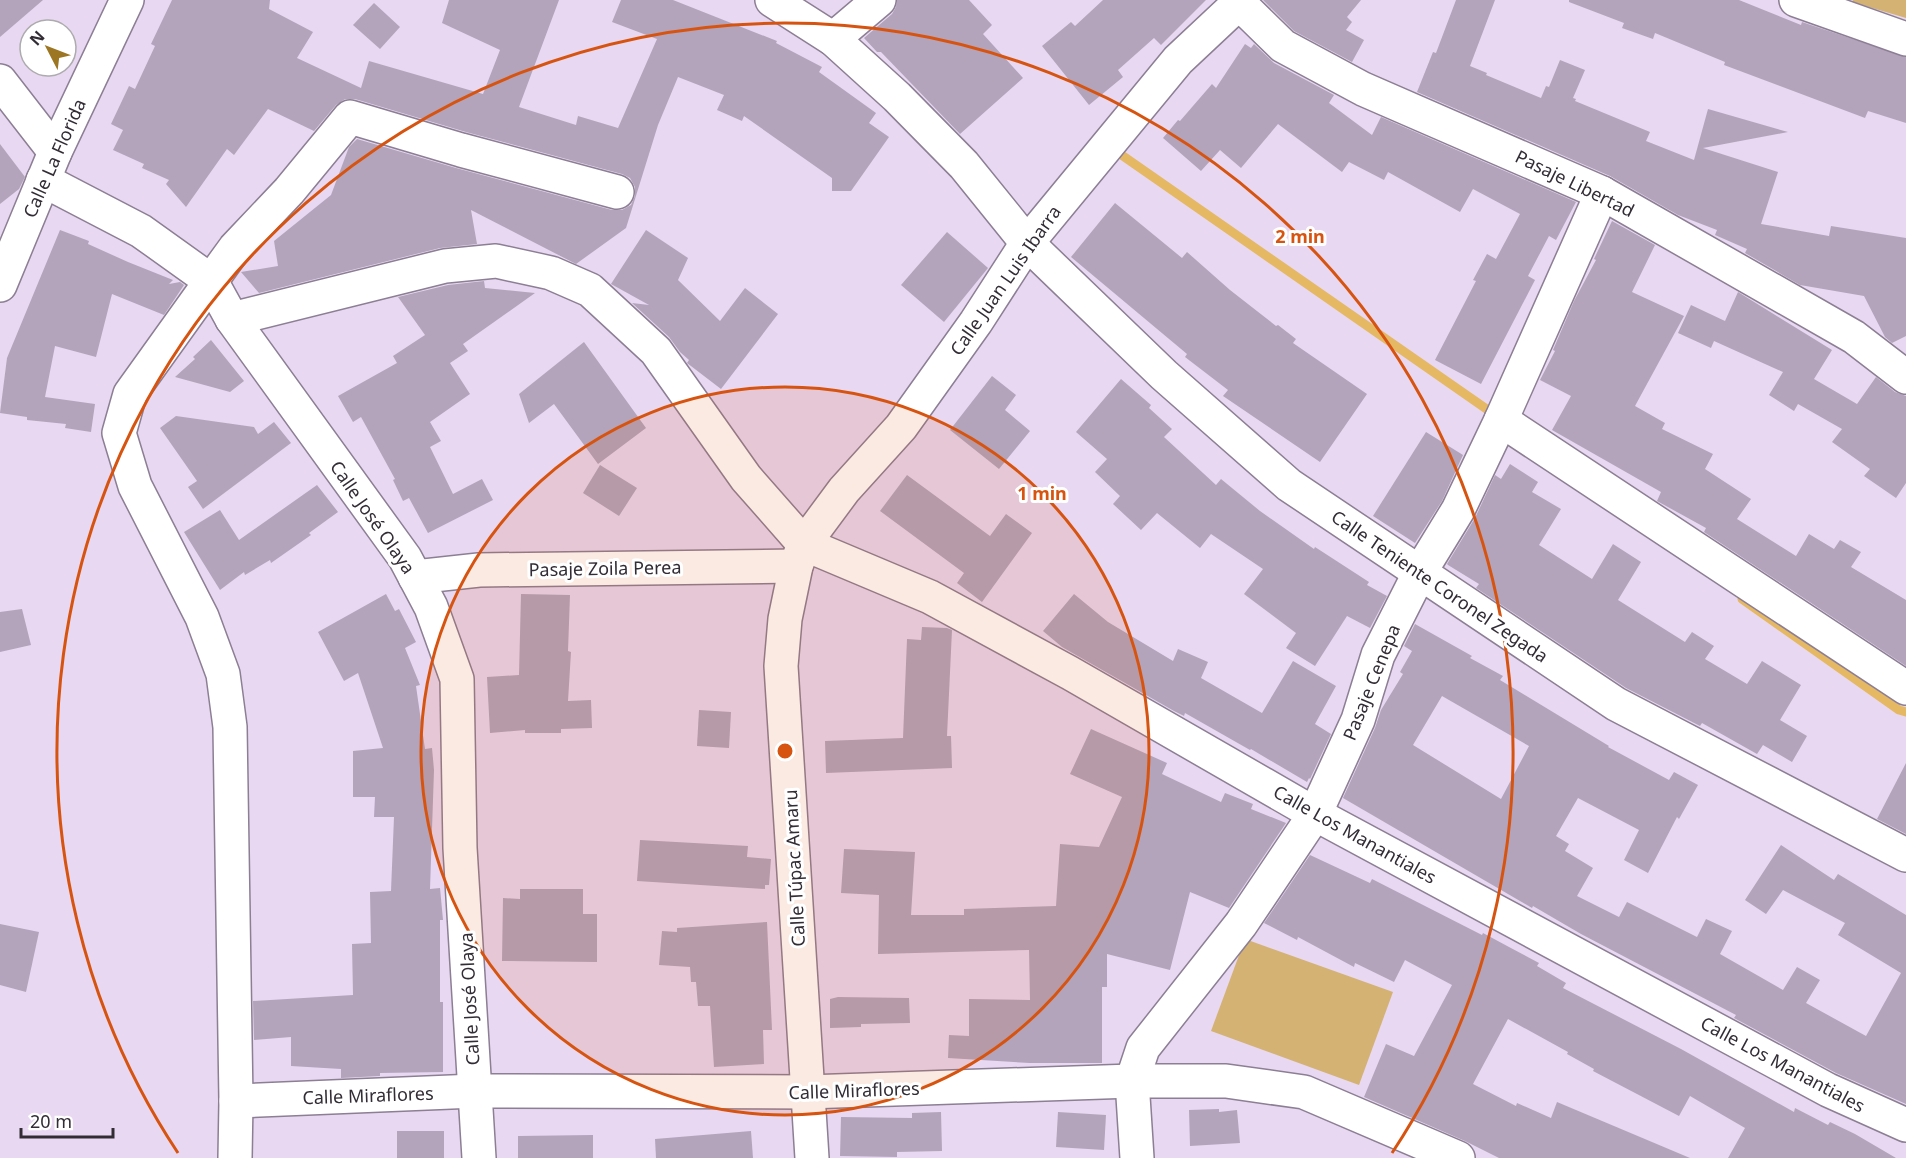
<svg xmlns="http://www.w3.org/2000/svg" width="1906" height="1158" viewBox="0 0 1906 1158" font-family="'Noto Sans',sans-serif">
	<rect width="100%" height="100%" fill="#e8d8f1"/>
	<g fill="#d4b273">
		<path d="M1853 0H1906V18L1852 2Z"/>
		<path d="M1245 939 1393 992 1359 1085 1211 1031Z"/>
	</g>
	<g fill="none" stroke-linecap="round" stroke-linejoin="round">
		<g stroke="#e5b864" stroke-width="9">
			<path d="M1123 156 1498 417"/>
			<path d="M1742 599 1899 710 1906 712"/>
		</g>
	</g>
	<g fill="#b3a4bc" fill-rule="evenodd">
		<path d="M0 0H43L0 37Z"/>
		<path d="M172 0H270L269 9 313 32 297 58 361 88 369 61 483 94 500 50 442 23 449 0H559L519 107 576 125 578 116 618 128 657 39 612 22 621 0H673L777 41 776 43 822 67 819 72 876 113 869 123 889 137 851 191H832V178L744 116 742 121 717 110 724 95 678 77 658 125 626 228 576 264 471 210 477 244 440 248 259 293 241 272 278 266 274 241 331 195 349 147 357 139 456 168 612 210H622L631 205 635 196V187L630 178 622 174 466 132 355 99H345L336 105 314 131 268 109 234 155 227 149 186 207 166 184 169 180 142 168 144 164 113 150 123 130 111 124 129 86 135 89 155 46 151 44Z"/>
		<path d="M897 0H969L992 25 983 34 1023 78 960 134 881 52H877L864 38 892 14 896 7Z"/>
		<path d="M1103 0H1206L1161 45 1154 38 1118 70 1123 77 1089 105 1042 46 1071 22 1075 26Z"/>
		<path d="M1263 0H1361L1347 17 1352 22 1346 30 1364 40 1352 62 1294 31Z"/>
		<path d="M1456 0H1495L1470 66 1487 73 1486 75 1541 98 1546 86 1549 87 1560 60 1585 70 1573 98 1576 99 1575 101 1650 132 1646 141 1694 160 1708 109 1788 132 1703 148 1778 172 1761 224 1829 236 1831 226 1906 238V336L1892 343 1885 337 1864 296 1800 285 1745 253 1747 249 1715 235 1717 230 1678 215 1610 176 1417 92 1433 52 1436 53Z"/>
		<path d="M1569 0H1739L1801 25 1802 22 1906 57V123L1868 111 1865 118 1724 65 1725 62 1655 33 1653 39 1622 28 1624 23 1569 2Z"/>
		<path d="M374 3 400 27 380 49 353 25Z"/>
		<path d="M1245 44 1251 48 1254 44 1274 63 1334 95 1329 103 1372 135 1381 117 1576 202 1556 240 1549 236 1528 276 1535 280 1481 384 1435 360 1476 281 1473 280 1487 254 1496 259 1520 214 1473 189 1460 212 1388 172 1384 180 1349 162 1342 172 1278 124 1241 168 1220 150 1201 171 1163 138 1178 120 1180 121 1212 84 1216 88Z"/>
		<path d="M0 144 25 177 19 189 0 204Z"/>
		<path d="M1115 203 1182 258 1187 252 1230 290 1276 326 1278 325 1296 339 1293 343 1367 394 1320 462 1223 396 1228 390 1185 357 1187 354 1071 257Z"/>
		<path d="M1612 221 1655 245 1632 292 1684 316 1635 406 1665 423 1662 429 1713 454 1705 469 1751 499 1737 519 1796 556 1809 534 1834 549 1840 540 1861 552 1851 567 1906 600V666L1704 532 1706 528 1657 501 1661 492 1552 430 1571 396 1540 380 1555 351 1553 350 1574 301 1596 260 1594 259Z"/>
		<path d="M60 230 89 241 88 244 128 262 173 280 169 284 180 282 184 285 164 315 112 294 96 357 55 346 45 397 95 404 91 432 65 428 66 424 27 420V417L0 413 7 358Z"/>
		<path d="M646 230 688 258 678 280 720 321 745 288 778 314 721 389 687 363 689 360 680 352 669 337 632 303 649 305 611 284Z"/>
		<path d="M947 232 988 268 944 322 901 285Z"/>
		<path d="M484 281 485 288 535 293 463 344 468 351 450 363 470 394 430 422 441 441 430 447 453 494 482 479 493 500 428 533 409 498 403 501 393 480 395 479 361 417 353 422 338 396 397 363 393 356 425 335 398 297 448 285Z"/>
		<path d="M1738 292 1832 350 1814 379 1857 404 1876 377 1895 392 1906 396V483L1896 498 1864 476 1870 469 1832 442 1842 429 1798 404 1794 411 1769 395 1783 372 1714 341 1711 348 1678 333 1691 305 1725 321Z"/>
		<path d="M211 340 244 381 230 392 175 377 195 359 193 357Z"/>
		<path d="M584 342 646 428 598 464 554 404 529 423 519 394Z"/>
		<path d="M992 376 1016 395 1005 410 1030 431 999 469 950 430Z"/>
		<path d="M1121 379 1151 405 1149 408 1172 429 1164 437 1216 485 1221 479 1260 511 1314 549 1315 547 1369 582 1367 585 1387 596 1370 628 1347 616 1315 666 1286 648 1296 633 1244 594 1263 569 1211 534 1200 548 1157 513 1141 530 1113 504 1120 496 1095 472 1107 459 1076 432Z"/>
		<path d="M176 416 254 427 258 434 274 422 291 443 203 509 188 487 197 481 160 428Z"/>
		<path d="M1426 432 1463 455 1442 501 1415 543 1373 516Z"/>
		<path d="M1510 464 1538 482 1532 492 1561 509 1539 545 1592 579 1613 544 1641 562 1618 600 1685 642 1692 632 1714 646 1705 659 1747 684 1762 661 1801 685 1780 720 1807 736 1792 762 1763 745 1757 754 1702 723 1700 726 1626 688 1476 588 1479 584 1448 565 1447 564 1475 518 1495 475 1501 479Z"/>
		<path d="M600 465 637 488 619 516 583 493Z"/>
		<path d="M907 475 990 536 1006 514 1032 533 982 602 957 583 964 573 880 511Z"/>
		<path d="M317 485 338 512 309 533 311 535 271 563 270 560 245 575 244 572 220 590 184 532 220 510 239 540Z"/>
		<path d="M386 594 395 611 399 609 416 642 405 648 420 685 416 686 425 749 432 748 434 770 430 889 440 888 443 920H440V1002H443V1072L380 1073V1076L341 1078V1069L291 1066V1037L254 1040 253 1001 353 995 352 944 371 943 370 892 391 891 394 817H374L375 797H353V751L383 748 358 673 344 681 318 632Z"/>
		<path d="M521 594 570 595 568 651 571 652 568 701 591 700 592 728 561 729V733H525V730L490 733 487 677 519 675Z"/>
		<path d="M1074 594 1108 622 1173 661 1178 649 1208 662 1201 678 1262 713 1293 661 1336 686 1315 724 1331 734 1310 779 1309 778 1307 782 1251 749 1250 750 1185 713 1184 716 1174 711 1062 647 1043 631Z"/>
		<path d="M22 609 31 645 0 652V612Z"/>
		<path d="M1415 624 1472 656 1470 658 1503 676 1500 680 1609 746 1608 747 1669 780 1674 772 1698 785 1679 819 1677 817 1648 873 1624 860 1639 830 1578 798 1556 836 1569 844 1565 851 1593 868 1577 896 1619 917 1627 902 1697 937 1706 919 1732 931 1720 954 1783 990 1797 967 1820 980 1806 1003 1866 1036 1901 973 1838 935 1845 923 1783 890 1766 914 1745 900 1781 845 1834 880 1838 874 1906 915V1104L1836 1073 1734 1018 1736 1015 1581 934 1533 906 1532 908 1343 798 1375 728 1381 710 1403 674 1400 672 1412 651 1404 646ZM1442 696 1529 746 1501 799 1413 745Z"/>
		<path d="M922 627 947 628 952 630 947 736H951L952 768 826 773 825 741 903 738 907 639 921 640Z"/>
		<path d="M699 710 731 712 729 748 697 746Z"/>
		<path d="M1091 729 1167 763 1162 774 1221 802 1225 793 1253 804 1251 809 1286 823 1229 908 1190 892 1170 970 1107 954V987H1102V1063H1030L948 1058 949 1035 969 1036V999L1030 1000 1029 950 878 954 879 895 841 893 844 849 915 852 911 915H964V909L1056 906 1060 844 1099 847 1122 797 1070 774Z"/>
		<path d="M1906 763V834L1877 819Z"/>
		<path d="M640 840 748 846 747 857 771 859 769 885H765V889L637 881Z"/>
		<path d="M1310 855 1370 883 1372 879 1482 935 1483 933 1509 947 1539 963 1537 966 1566 983 1563 988 1681 1049 1794 1112 1795 1108 1828 1125 1830 1122 1855 1134 1896 1158H1728L1745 1128 1690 1096 1679 1116 1593 1071 1594 1069 1567 1054 1568 1052 1508 1019 1473 1084 1516 1106 1517 1103 1551 1118 1557 1102 1690 1158H1499L1465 1141 1364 1097 1386 1044 1414 1056 1452 985 1405 960 1394 982 1355 963 1354 967 1298 937 1297 940 1264 923Z"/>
		<path d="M520 889H583V914H597V962L502 961 503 898 520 899Z"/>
		<path d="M767 922 772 1030H763L764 1064 714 1067 710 1006H698L696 982H691L690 967 659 965 662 931 677 932V928Z"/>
		<path d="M0 924 39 932 26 992 0 985Z"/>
		<path d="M838 997 909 998 910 1023 861 1024V1027L830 1028V999Z"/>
		<path d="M1219 1109V1112L1237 1110 1240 1143 1190 1146 1189 1110Z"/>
		<path d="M941 1112 942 1151 897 1152V1157L840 1156 841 1117 912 1118V1113Z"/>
		<path d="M1058 1112 1106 1115 1104 1150 1056 1147Z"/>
		<rect x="397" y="1131" width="47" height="27"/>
		<path d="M751 1131 753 1158H656L655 1139Z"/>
		<path d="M593 1135V1158H518V1136Z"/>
	</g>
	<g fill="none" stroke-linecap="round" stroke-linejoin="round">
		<g stroke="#8c7e94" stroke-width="36">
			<g id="minor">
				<path d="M772 0 833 39 897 97 964 165 1027 243 1164 375 1289 485 1616 704 1906 855"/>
				<path d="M1796 0 1906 39"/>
				<path d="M1239 3 1283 46 1363 89 1602 193 1854 337 1906 377"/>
				<path d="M833 39 879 0"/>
				<path d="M0 81 55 152"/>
				<path d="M43 180 141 231 211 281 232 319 405 558 431 607 457 679 460 848 479 1158"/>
				<path d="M0 285 55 152 127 0"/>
				<path d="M232 319 445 266 496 261 551 273 590 290 656 351 746 478 804 544 930 597 1070 673 1315 814 1828 1090 1906 1125"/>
				<path d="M1501 420 1906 688"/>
				<path d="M415 577 479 570 796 566"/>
				<path d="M236 1101 475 1091 807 1092 1132 1081H1226L1304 1092 1458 1158"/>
				<path d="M235 1158 236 1101 230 727 223 674 202 617 135 486 119 433 130 394 211 281 235 248 289 191 350 117 461 150 617 192"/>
				<path d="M812 1158 781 666 785 619 796 566 804 544 844 490 901 427 976 322 1027 243 1178 60 1242 0"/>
				<path d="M1137 1158 1132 1081 1143 1048 1241 924 1315 814 1358 720 1378 655 1420 572 1458 510 1501 420 1602 193"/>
			</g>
		</g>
		<use href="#minor" stroke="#fff" stroke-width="33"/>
	</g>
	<circle cx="785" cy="751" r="364" fill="#d65410" fill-opacity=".12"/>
	<g fill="none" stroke="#d65410" stroke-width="3">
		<circle cx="785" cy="751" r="364"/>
		<path d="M178 1153A728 728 0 1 1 1392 1153"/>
	</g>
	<g text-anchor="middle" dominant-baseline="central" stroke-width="6" stroke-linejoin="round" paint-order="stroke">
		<g font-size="18" fill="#322c35" stroke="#fff">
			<text transform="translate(54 158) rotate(-66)">Calle La Florida</text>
			<text transform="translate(1575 183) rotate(26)">Pasaje Libertad</text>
			<text transform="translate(1005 280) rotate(-55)">Calle Juan Luis Ibarra</text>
			<text transform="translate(373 517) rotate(55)">Calle José Olaya</text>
			<text transform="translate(605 568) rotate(-1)">Pasaje Zoila Perea</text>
			<text transform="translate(1440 586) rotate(34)">Calle Teniente Coronel Zegada</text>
			<text transform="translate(1371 682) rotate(-68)">Pasaje Cenepa</text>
			<text transform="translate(1355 834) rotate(29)">Calle Los Manantiales</text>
			<text transform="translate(794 868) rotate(-93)">Calle Túpac Amaru</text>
			<text transform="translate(469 999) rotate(-93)">Calle José Olaya</text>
			<text transform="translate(1783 1064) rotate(28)">Calle Los Manantiales</text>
			<text transform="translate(854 1090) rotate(-2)">Calle Miraflores</text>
			<text transform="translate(368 1095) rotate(-2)">Calle Miraflores</text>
		</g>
	</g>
	<circle cx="785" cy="751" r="9" fill="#d65410" stroke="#fff" stroke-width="3"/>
	<g font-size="18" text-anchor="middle" font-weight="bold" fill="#d65410" stroke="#fff" stroke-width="6" stroke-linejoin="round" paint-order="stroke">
		<text x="1300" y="243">2 min</text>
		<text x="1042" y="500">1 min</text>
	</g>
	<g transform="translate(48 48) rotate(312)"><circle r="28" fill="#ffffff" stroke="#adabae" stroke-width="1.5"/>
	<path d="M0-4.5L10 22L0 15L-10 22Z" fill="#9d7623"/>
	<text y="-9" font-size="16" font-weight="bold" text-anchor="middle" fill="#322c35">N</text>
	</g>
	<path d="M21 1128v9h92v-9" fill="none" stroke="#322c35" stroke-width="3"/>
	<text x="30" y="1128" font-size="18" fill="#322c35" stroke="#ffffff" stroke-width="4.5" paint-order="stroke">20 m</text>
</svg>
